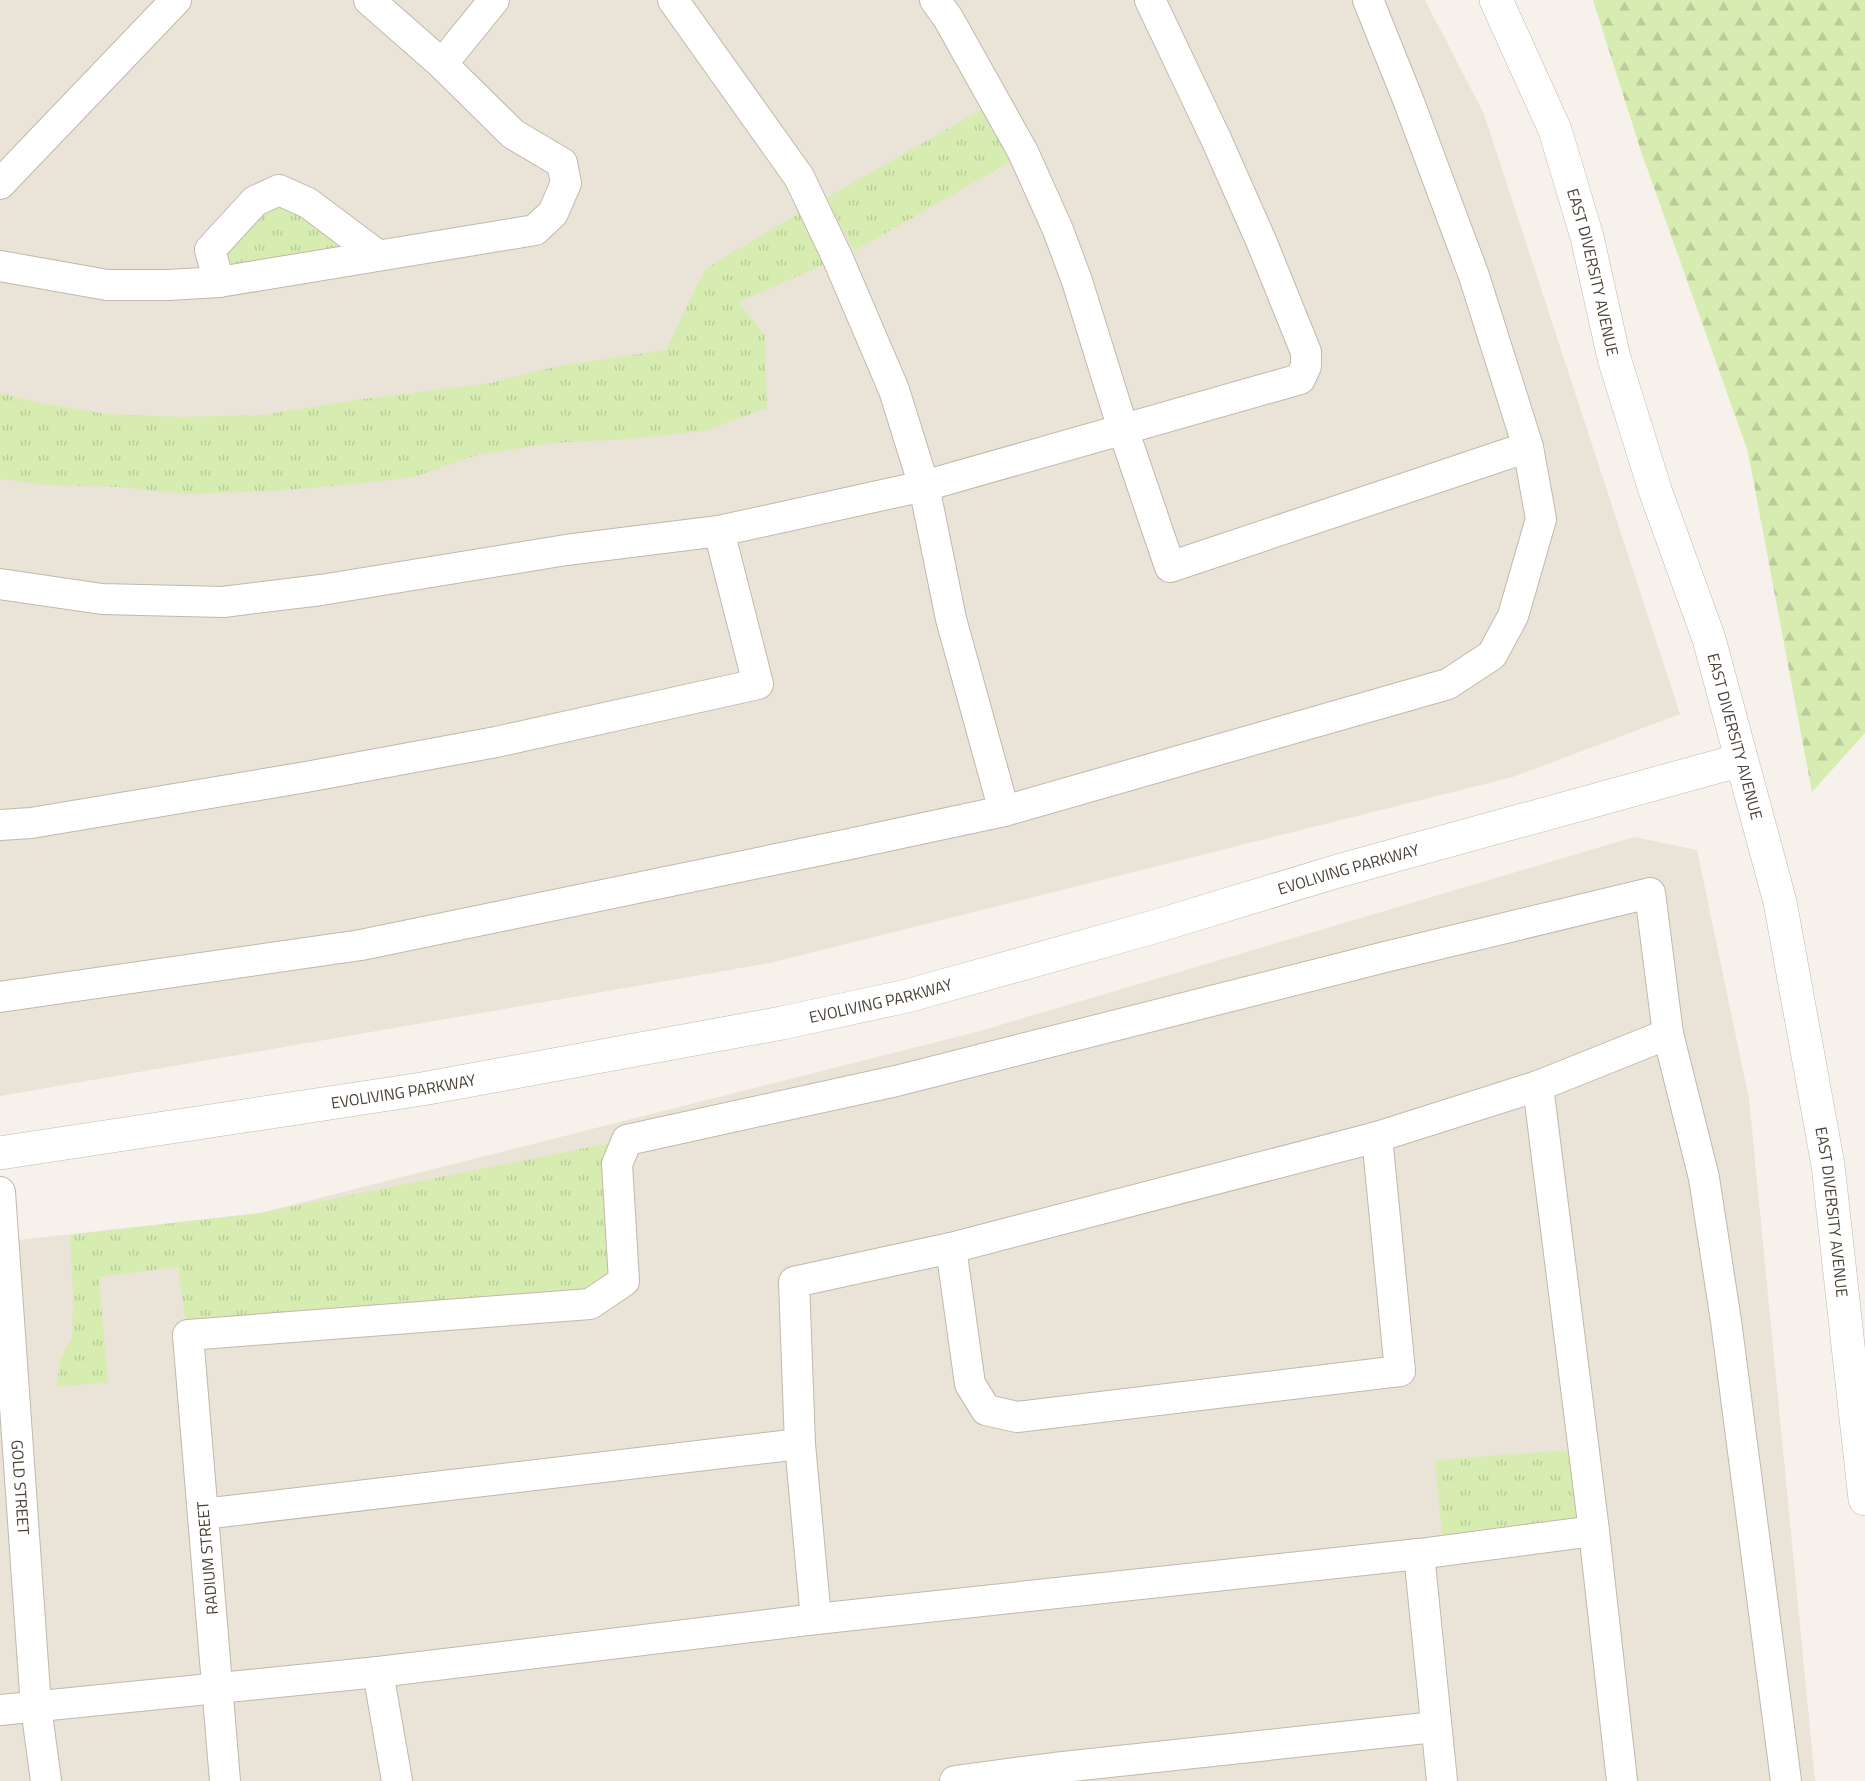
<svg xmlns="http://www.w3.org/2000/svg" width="1865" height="1781" viewBox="0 0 1865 1781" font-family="'Titillium Web',sans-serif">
	<defs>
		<pattern id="grass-tufts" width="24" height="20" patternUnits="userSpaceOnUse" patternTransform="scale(1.5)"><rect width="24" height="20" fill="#d6ecb1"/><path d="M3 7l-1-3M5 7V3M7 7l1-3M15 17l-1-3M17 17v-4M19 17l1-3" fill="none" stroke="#b9cc99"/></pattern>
		<pattern id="forest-firs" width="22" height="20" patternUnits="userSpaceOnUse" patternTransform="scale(1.5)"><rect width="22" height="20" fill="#d6ecb1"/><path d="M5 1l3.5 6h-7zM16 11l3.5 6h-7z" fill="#b9cc99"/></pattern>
	</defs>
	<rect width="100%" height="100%" fill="#f6f1ea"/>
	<g fill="#eae3d8">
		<path d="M0 0H1425L1484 114 1680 714 1513 777 770 963 0 1096Z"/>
		<path d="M1634 837 1697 850 1749 1099 1815 1781H0V1242L260 1213 980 1031Z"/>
	</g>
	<g fill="url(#grass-tufts)">
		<path d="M986 107 1015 159 854 251 826 198Z"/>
		<path d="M277 204 306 213 341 250 235 270 227 256 257 213Z"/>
		<path d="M799 213 825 264 739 302 765 336 767 408 705 431 628 439 553 443 477 455 414 477 344 485 272 491 185 494 122 487 46 485 0 479V393L40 403 106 414 180 417 263 415 356 400 490 383 559 366 666 350 705 269Z"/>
		<path d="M616 1142V1281L586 1297 187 1330 178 1267 99 1277 108 1382 57 1387 60 1359 72 1338 73 1299 70 1235 260 1213Z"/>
		<path d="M1570 1450 1576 1522 1442 1536 1435 1460Z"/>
	</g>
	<path fill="url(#forest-firs)" d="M1593 0H1865V733L1812 792 1748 452 1641 151Z"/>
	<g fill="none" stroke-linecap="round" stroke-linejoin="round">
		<g stroke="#c2b8ac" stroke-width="32">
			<g id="minor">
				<path d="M673 0 799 177 838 259 894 390 924 486 951 619 1004 811"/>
				<path d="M935 0 948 18 1023 152 1058 230 1077 281 1123 429 1170 567 1528 447"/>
				<path d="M442 64 494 0"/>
				<path d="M0 184 176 0"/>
				<path d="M0 266 107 285H168L219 282 535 230 553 213 566 183 562 163 513 134 442 64 369 0"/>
				<path d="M219 282 210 250 255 201 279 190 308 203 376 254"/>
				<path d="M0 584 102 599 223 602 321 590 566 550 719 531 924 486 1300 379 1306 366V352L1262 243 1216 139 1150 0"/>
				<path d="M0 825 31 823 306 777 496 742 758 684 719 531"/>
				<path d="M0 997 361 945 845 845 1004 811 1448 684 1492 655 1513 616 1541 519 1528 447 1474 276 1409 102 1368 0"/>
				<path d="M1538 1086 1594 1531 1622 1781"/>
				<path id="s1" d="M0 1192 36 1707 46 1781"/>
				<path d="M951 1248 970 1384 986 1410 1017 1417 1400 1371 1377 1137"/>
				<path d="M203 1514 800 1444"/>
				<path d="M1419 1554 1442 1781"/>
				<path d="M816 1619 800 1444 794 1282 951 1248 1377 1137 1538 1086 1668 1034"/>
				<path d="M378 1672 397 1781"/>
				<path d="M0 1710 378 1672 816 1619 1419 1554 1594 1531"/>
				<path d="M225 1781 188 1335 590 1304 624 1281 617 1164 627 1140 896 1081 1385 957 1650 893 1668 1034 1704 1178 1726 1321 1786 1781"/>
				<path d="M955 1781 1054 1768 1435 1727"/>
			</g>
		</g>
		<g stroke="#c2b8ac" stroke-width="34">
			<g id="tertiary">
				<path id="s2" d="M1496 0 1555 130 1587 237 1614 358 1655 490 1709 639 1780 902 1828 1165 1865 1499"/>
				<path id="s3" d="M0 1153 422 1089 782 1023 907 996 1150 928 1338 871 1741 760"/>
			</g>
		</g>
		<use href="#minor" stroke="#fff" stroke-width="30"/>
		<use href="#tertiary" stroke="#fff" stroke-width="33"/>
	</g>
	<g text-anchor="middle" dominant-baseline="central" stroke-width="5" stroke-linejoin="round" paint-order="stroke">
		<g font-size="16" fill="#4a4137" stroke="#fff">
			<text stroke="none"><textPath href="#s2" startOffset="290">EAST DIVERSITY AVENUE</textPath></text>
			<text stroke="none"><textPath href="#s2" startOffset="776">EAST DIVERSITY AVENUE</textPath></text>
			<text stroke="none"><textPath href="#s3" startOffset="1380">EVOLIVING PARKWAY</textPath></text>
			<text stroke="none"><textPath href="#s3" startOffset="894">EVOLIVING PARKWAY</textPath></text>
			<text stroke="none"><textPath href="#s3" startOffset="408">EVOLIVING PARKWAY</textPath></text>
			<text stroke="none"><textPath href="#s2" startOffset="1262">EAST DIVERSITY AVENUE</textPath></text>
			<text stroke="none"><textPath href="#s1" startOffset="296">GOLD STREET</textPath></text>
			<text transform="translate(207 1558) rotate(-95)">RADIUM STREET</text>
		</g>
	</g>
</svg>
